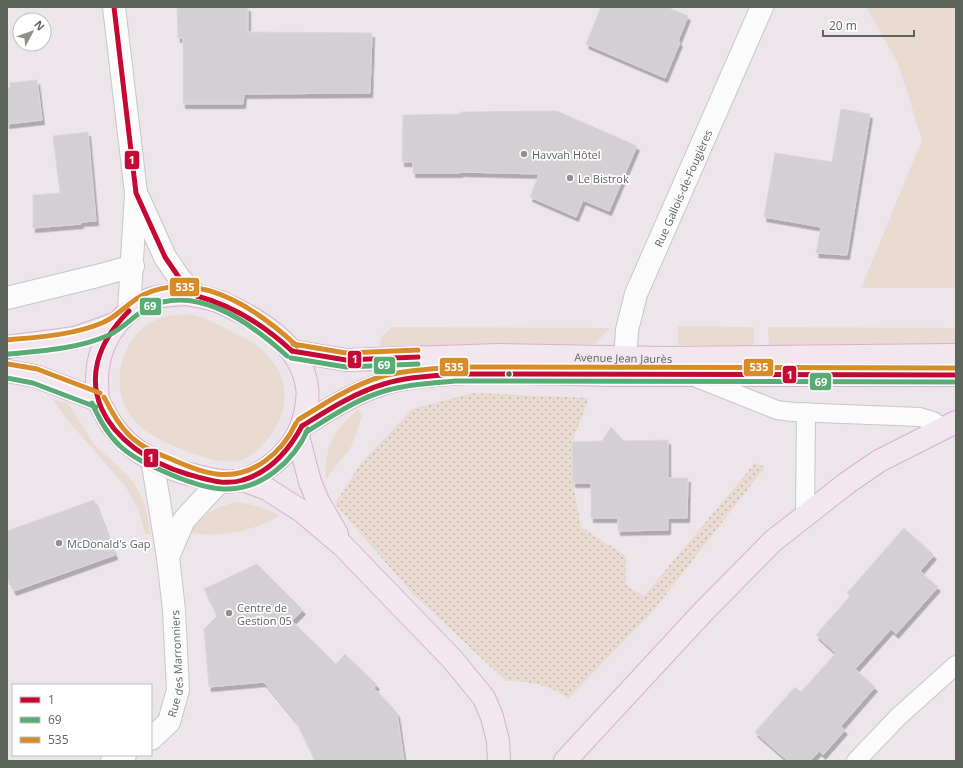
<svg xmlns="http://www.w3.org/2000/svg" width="963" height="768" viewBox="0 0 963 768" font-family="'Open Sans',sans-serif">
	<defs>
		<pattern id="park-dots" width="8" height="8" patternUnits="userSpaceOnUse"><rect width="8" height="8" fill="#eadbd2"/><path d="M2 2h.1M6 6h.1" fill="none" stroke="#c1b5ad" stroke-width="1.8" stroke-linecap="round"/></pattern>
		<filter id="shadow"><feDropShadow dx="2.5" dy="4.5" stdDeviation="0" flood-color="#0004"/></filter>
	</defs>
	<rect width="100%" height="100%" fill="#ece6eb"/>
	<g fill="#eadbd2">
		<path d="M866 7H956V288H861L922 140 898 63Z"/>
		<path d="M189 314C208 318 217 323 233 333 241 337 250 340 257 346 298 376 290 423 254 453 238 467 215 461 197 455 171 445 142 436 127 410 108 376 127 324 168 316 174 314 182 315 189 314Z"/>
		<path d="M678 326 754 327V346L678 345Z"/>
		<path d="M392 327 610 328 595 344 379 347 382 336Z"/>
		<path d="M768 327 956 328V346L769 345Z"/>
		<path d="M52 399 68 403 94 444 130 478 139 492 145 506 151 534H145L138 509 125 486 70 423Z"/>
		<path d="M358 409 362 416 351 447 326 479C324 446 334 430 358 409Z"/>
		<path d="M237 502 257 506 280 515C254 532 220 537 190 533 204 513 214 507 237 502Z"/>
	</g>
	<path fill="url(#park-dots)" d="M473 393 589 398 572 442 573 483 581 527 626 556V585L644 596 755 463 765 467 654 610 568 699C552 685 527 681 506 681L412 593 335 504 361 463 412 409Z"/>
	<g fill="#d3cfd2" stroke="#dcd6da" filter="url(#shadow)">
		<path d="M177 7H248V32L372 33 370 93 244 94 243 104H183V38H178Z"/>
		<path d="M601 7H667L688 16 678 41 680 42 665 78 586 44Z"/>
		<path d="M37 80 42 120 7 124V88H10V83Z"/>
		<path d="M841 109 870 114 847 255 816 253 821 227 764 217 775 153 832 162Z"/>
		<path d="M557 111 637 146 609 211 583 200 576 217 530 197 539 174 461 172 460 173H413V162H402L403 115 460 114V112Z"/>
		<path d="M88 132 96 221 81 222V224L33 228V195L60 193 53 136Z"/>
		<path d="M611 427 624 441 668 440V478H688L687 518H668V530L618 531V518H591V483H573L572 442 602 441Z"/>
		<path d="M94 500 115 555 14 591 7 578V531Z"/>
		<path d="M904 528 934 555 920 571 938 587 896 634 891 629 855 669 875 687 841 726 845 730 823 755 819 751 810 761H788L755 732 795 687 801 692 836 653 816 635 850 596 847 593Z"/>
		<path d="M257 564 303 610 292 621 336 664 345 654 377 685 374 688 394 709 397 713 404 761H315L296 721 264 682 209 687 204 629 217 616 204 589Z"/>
	</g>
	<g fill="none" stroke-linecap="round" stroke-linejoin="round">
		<g stroke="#c6c7c6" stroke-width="20">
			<g id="service">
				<path d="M694 377 777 410 793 412 920 417 933 421 943 428"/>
				<path d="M805 514 806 412"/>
				<path d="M856 761 898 717 956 665"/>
			</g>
		</g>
		<g stroke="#c6c7c6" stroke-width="24">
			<g id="minor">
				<path d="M7 298 97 276 133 266"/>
				<path id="s1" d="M624 375 627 330 636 294 762 7"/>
			</g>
		</g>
		<g stroke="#c6c7c6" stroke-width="24">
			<g id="tertiary">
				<path d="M168 557 184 520 220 481"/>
				<path id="s2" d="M151 739 169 722 178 690 174 610 168 557 152 459"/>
				<path d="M112 761 125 755"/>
			</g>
		</g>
		<g stroke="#c6c7c6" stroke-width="24">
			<g id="secondary">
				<path d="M114 7 136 193 129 311"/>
				<path d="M138 197 165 257 180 279 197 296"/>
			</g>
		</g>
		<g stroke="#d7b1cf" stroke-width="24">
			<g id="primary">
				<path d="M186 294C197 296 209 298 220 302 256 318 301 343 307 387 309 397 306 409 304 418 297 446 274 467 249 478 232 485 214 480 197 476 160 468 122 448 105 413 103 409 99 404 98 399 97 395 98 389 97 384 96 347 115 314 150 299 161 295 174 295 186 294Z"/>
				<path d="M7 347 75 338 117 323"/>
				<path id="s3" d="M292 351 346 360 500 355 665 358 956 355"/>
				<path d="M7 371 35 376 98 400"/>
				<path d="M302 426C331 408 363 387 398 380 472 367 550 375 625 375 735 376 846 374 956 375"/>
				<path d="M298 436 310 482 318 501 337 534"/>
				<path d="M243 480 267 489 303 512 343 546 453 660 484 698 492 717 498 741 499 761"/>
				<path d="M565 761 703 612 773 541 847 483 879 461 956 422"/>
			</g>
		</g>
		<use href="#service" stroke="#fcfbfc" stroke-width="18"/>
		<use href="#minor" stroke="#fcfbfc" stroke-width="22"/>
		<use href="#tertiary" stroke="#fcfbfc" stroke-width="22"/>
		<use href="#secondary" stroke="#fcfbfc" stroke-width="22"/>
		<use href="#primary" stroke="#f3e7ef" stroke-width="22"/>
		<g stroke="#fff" stroke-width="8">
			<g id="bus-1">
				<path d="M114 7 136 193 165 257 180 279 197 296"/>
				<path d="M197 296C234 306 264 325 292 351"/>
				<path d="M129 311C60 380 106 449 187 474 204 479 225 486 243 480 270 472 289 450 302 426"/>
				<path d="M292 351 346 360 418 357"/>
				<path d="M302 426C328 410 354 393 384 384 406 377 431 376 454 374L956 375"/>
			</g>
		</g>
		<g stroke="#fff" stroke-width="8">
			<g id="bus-2">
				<path d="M8 354C41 351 78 349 109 335 124 328 134 315 149 307 198 283 253 325 287 356"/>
				<path d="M291 358 346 367 418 364"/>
				<path d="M7 378 33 383 96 407"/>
				<path d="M92 403C99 419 107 434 120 446 133 458 149 465 165 472 183 480 203 488 223 489 261 491 294 461 308 429"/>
				<path d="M306 432C332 416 358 398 388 390 409 384 432 383 455 381L956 382"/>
			</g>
		</g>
		<g stroke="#fff" stroke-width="8">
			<g id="bus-3">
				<path d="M7 340C39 337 73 335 102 323 119 316 129 301 145 294 200 270 258 310 297 346"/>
				<path d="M293 344 346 353 418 350"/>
				<path d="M8 364 37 369 100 393"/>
				<path d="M104 397C111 411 118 424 129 435 141 447 156 453 171 459 204 474 233 484 265 461 279 451 289 438 296 423"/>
				<path d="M298 420C325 403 353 385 383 376 406 370 430 369 454 367L956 368"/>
			</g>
		</g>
		<use href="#bus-1" stroke="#c60835" stroke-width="5"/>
		<use href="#bus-2" stroke="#59ac75" stroke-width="5"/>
		<use href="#bus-3" stroke="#d78b29" stroke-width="5"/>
	</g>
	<g fill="#8e928d" stroke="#fff" stroke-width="1.5">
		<circle cx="524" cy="154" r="4"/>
		<circle cx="570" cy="178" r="4"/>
		<circle cx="59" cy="543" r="4"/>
		<circle cx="229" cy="613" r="4"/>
	</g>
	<circle fill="#5b655b" stroke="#fff" stroke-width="1.5" cx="509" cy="374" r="3.5"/>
	<g text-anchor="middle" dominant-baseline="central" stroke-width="3.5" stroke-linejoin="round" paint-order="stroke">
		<g font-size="11" fill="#5b655b" stroke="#fff" text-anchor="start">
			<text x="532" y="154">Havvah Hôtel</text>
			<text x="578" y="178">Le Bistrok</text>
			<text x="67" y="543">McDonald's Gap</text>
			<text x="237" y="607">Centre de<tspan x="237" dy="13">Gestion 05</tspan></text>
		</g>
		<g font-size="11" fill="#5b655b" stroke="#fff">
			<text stroke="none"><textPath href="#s1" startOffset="198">Rue Gallois-de-Fougières</textPath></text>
			<text stroke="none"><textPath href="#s3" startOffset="332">Avenue Jean Jaurès</textPath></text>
			<text stroke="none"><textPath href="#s2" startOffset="84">Rue des Marronniers</textPath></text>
		</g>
	</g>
	<g stroke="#fff" stroke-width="1.5">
		<rect x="124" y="150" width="16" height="20" rx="4" fill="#c60835"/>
		<rect x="169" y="277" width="31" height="20" rx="4" fill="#d78b29"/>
		<rect x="139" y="297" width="23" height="19" rx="4" fill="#59ac75"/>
		<rect x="347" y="350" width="15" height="19" rx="4" fill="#c60835"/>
		<rect x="373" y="356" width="23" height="19" rx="4" fill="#59ac75"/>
		<rect x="439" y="357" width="30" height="20" rx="4" fill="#d78b29"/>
		<rect x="743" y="358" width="31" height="19" rx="4" fill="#d78b29"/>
		<rect x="782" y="365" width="15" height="19" rx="4" fill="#c60835"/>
		<rect x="809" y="372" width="23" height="19" rx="4" fill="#59ac75"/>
		<rect x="143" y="448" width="16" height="20" rx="4" fill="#c60835"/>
	</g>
	<g font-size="11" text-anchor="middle" font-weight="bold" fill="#fff">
		<text x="132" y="164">1</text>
		<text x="185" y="291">535</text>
		<text x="150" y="310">69</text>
		<text x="355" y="363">1</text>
		<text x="384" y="369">69</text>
		<text x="454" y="371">535</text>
		<text x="759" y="371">535</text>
		<text x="790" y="379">1</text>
		<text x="821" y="386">69</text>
		<text x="151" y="462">1</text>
	</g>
	<rect width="963" height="768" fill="none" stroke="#5b655b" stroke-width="16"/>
	<rect x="12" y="684" width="140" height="72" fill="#ffffff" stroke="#bdc1bd"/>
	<rect x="20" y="697" width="20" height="6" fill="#c60835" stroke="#bdc1bd"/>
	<text x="48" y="704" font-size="12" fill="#5b655b">1</text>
	<rect x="20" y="717" width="20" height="6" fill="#59ac75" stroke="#bdc1bd"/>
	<text x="48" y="724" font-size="12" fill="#5b655b">69</text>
	<rect x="20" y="737" width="20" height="6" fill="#d78b29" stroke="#bdc1bd"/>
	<text x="48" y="744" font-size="12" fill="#5b655b">535</text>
	<g transform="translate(32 32) rotate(49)"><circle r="19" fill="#ffffff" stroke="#bdc1bd"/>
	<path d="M0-3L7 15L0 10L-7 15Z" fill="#8e928d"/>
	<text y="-6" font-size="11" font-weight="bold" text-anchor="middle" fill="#5b655b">N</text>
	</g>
	<path d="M823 30v6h91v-6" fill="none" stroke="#5b655b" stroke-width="2"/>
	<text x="829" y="30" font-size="12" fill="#5b655b" stroke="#ffffff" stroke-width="3" paint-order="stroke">20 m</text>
</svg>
